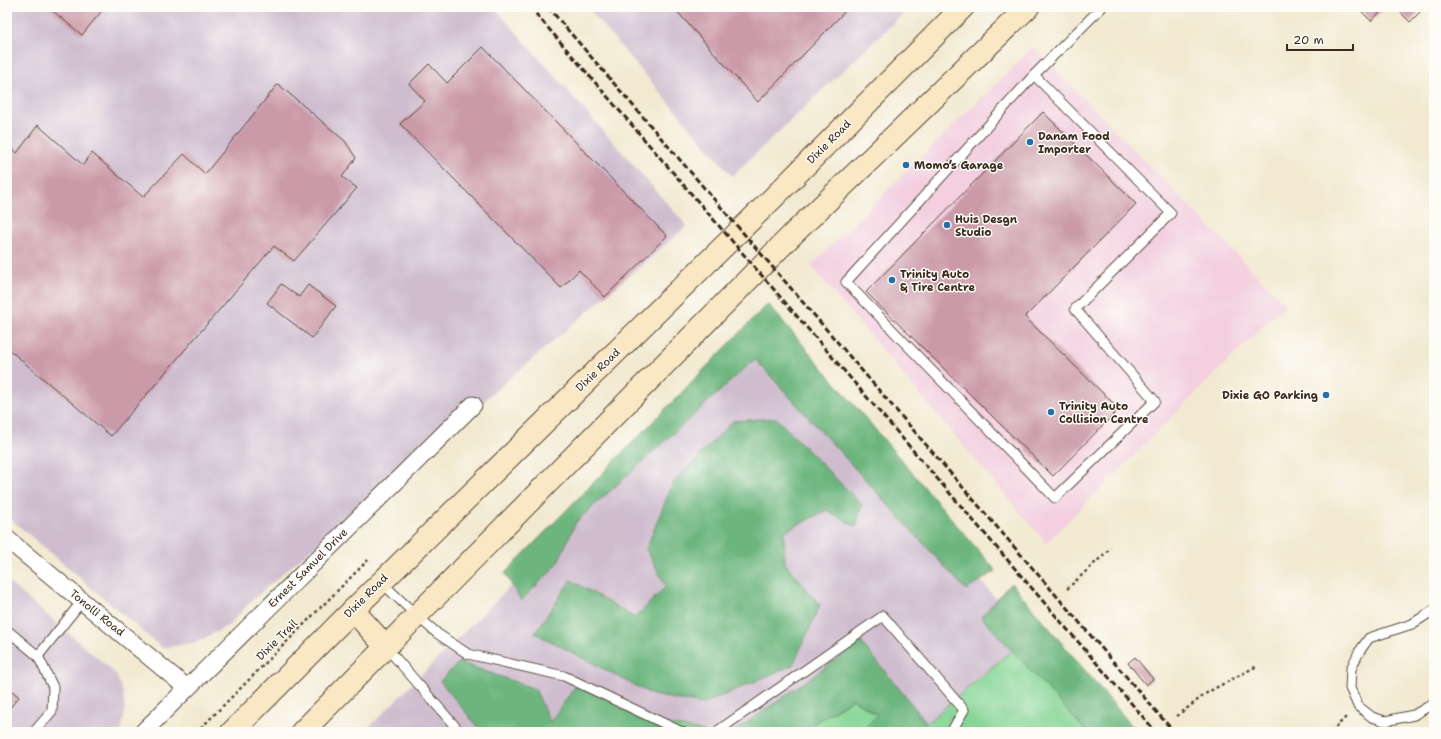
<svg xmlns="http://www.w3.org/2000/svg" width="1441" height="739" viewBox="0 0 1441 739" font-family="'Shantell Sans',sans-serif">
	<rect width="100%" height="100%" fill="#fdfcf7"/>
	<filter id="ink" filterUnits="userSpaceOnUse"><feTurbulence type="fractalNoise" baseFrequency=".025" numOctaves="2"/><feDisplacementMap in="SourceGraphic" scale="8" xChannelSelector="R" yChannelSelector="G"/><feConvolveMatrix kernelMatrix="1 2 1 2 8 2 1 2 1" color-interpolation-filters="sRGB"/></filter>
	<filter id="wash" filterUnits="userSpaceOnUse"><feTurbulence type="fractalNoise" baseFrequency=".012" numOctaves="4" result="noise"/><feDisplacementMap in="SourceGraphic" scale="16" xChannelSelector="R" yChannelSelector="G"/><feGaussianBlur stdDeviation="0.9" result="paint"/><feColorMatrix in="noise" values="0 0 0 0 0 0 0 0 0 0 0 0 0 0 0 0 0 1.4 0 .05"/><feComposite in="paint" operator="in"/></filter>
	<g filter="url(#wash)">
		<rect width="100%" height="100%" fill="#f2e9d0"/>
		<path fill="#f3cfe0" d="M1033 47 1285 304 1046 543 811 266Z"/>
		<g fill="#cfbdcf">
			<path d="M7 7H494L687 226 253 599 229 625 197 642 162 648 7 516Z"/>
			<path d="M587 7H910L732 176Z"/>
			<path d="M767 331 1110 732H364Z"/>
			<path d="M7 581 116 674 123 693 125 712 121 732H7Z"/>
		</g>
		<g fill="#85d594" stroke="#608059">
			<path d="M1012 650 1087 732H918L927 723Z"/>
			<path d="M853 699 877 715 860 732H800Z"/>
			<path d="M654 722 706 732H663Z"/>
		</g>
		<g fill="#6cb67e" stroke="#54704e">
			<path d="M768 304 996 571 966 590 755 359 576 522 556 566 521 601 505 573Z"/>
			<path d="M776 418 862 505 856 527 827 510 784 532 785 563 820 605 793 665 703 704 653 695 535 633 571 580 635 618 666 586 646 549 673 483 733 421Z"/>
			<path d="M1011 583 1132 726 1137 732H1087L981 617Z"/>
			<path d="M861 642 927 723 918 732H860L877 715 853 699 800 732H734Z"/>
			<path d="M459 662 535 689 550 722 579 681 654 722 663 732H482L440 681Z"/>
		</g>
		<g id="blocks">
			<g fill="#cb9aa9">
				<path d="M48 7H105L82 35Z"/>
				<path d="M673 7H849L758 102Z"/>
				<path d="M1357 7H1386L1371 21Z"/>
				<path d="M1395 7H1425L1410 22Z"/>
				<path d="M483 47 667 236 605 297 579 270 561 288 400 124 425 101 409 84 429 64 447 83Z"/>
				<path d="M278 84 345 141 356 158 342 177 357 188 294 261 274 246 111 436 7 348V144L17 153 38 125 83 165 92 153 143 197 184 154 205 174Z"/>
				<path d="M1043 112 1136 204 1025 317 1119 409 1053 476 866 292Z"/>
				<path d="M281 284 299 297 308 285 336 306 312 338 267 303Z"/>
				<path d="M1135 657 1153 679 1146 685 1128 663Z"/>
				<path d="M7 687 19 697 7 711Z"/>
			</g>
		</g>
	</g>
	<g filter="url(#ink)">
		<use href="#blocks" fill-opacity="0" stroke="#564739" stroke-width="1"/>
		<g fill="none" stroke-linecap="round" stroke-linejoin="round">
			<g stroke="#564739" stroke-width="11">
				<g id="lane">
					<path d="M1034 75 1171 213 1075 309 1155 401 1055 498 846 282 1034 75 1102 7"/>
					<path d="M381 582 417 616 438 634 468 654 564 676 682 732"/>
					<path d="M1434 610 1412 624 1369 638 1359 652 1351 669 1350 688 1358 706 1372 717 1385 721 1414 715 1434 703"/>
					<path d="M7 630 38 656 82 601"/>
					<path d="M386 647 460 732"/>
					<path d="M34 732 52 711 53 687 38 656"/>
					<path d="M716 732 883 616 964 710 951 732"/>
				</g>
			</g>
			<g stroke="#564739" stroke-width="19">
				<g id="street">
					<path d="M7 539 187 688"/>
					<path d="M143 732 473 405"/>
				</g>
			</g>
			<g stroke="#564739" stroke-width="24">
				<g id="secondary">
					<path d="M353 610 386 647"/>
					<path d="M232 732 353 610 773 198 963 7"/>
					<path d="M302 732 793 234 1028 7"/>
				</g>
			</g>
			<g stroke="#564739" stroke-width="2.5" stroke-dasharray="3 3" stroke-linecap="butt">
				<path d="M1067 589 1111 548"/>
				<path d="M1177 716 1208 692 1257 666"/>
				<path d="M1304 727 1309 732"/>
				<path d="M197 732 368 560"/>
				<path d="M1331 732 1347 716"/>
			</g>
			<use href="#lane" stroke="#fff" stroke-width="9"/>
			<use href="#street" stroke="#fff" stroke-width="17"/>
			<use href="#secondary" stroke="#fae7c3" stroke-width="22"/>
			<g stroke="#3b2a1e" stroke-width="3" stroke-dasharray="6 3" stroke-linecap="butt">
				<path d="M530 7 1156 732"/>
				<path d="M548 7 1174 732"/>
			</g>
		</g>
	</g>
	<g fill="#1f6fb2" stroke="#fdfcf7" stroke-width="1.5">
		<circle cx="1030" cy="142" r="4"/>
		<circle cx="906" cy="165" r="4"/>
		<circle cx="947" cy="225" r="4"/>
		<circle cx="892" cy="280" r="4"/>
		<circle cx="1326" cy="395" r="4"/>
		<circle cx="1051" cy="412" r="4"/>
	</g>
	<g text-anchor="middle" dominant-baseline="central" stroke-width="3" stroke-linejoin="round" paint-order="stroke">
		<g font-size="11" font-weight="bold" fill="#3b2a1e" stroke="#fdfcf7" text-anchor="start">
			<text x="1038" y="136">Danam Food<tspan x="1038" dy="13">Importer</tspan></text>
			<text x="914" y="165">Momo’s Garage</text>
			<text x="955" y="219">Huis Desgn<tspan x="955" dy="13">Studio</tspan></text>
			<text x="900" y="274">Trinity Auto<tspan x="900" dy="13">&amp; Tire Centre</tspan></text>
			<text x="1318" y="395" text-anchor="end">Dixie GO Parking</text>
			<text x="1059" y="406">Trinity Auto<tspan x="1059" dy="13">Collision Centre</tspan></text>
		</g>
		<g font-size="11" fill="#3b2a1e" stroke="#fdfcf7">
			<text transform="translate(829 142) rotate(-45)">Dixie Road</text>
			<text transform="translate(598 370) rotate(-44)">Dixie Road</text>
			<text transform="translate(308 568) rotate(-45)">Ernest Samuel Drive</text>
			<text transform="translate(366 596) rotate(-45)">Dixie Road</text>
			<text transform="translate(97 613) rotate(39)">Tonolli Road</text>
			<text transform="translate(277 640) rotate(-45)">Dixie Trail</text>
		</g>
	</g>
	<rect width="1441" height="739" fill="none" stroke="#fdfcf7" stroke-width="24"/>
	<path d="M1287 44v6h66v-6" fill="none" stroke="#3b2a1e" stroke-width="2"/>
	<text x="1293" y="44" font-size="12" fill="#3b2a1e" stroke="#fdfcf7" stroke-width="3" paint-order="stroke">20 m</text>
</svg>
